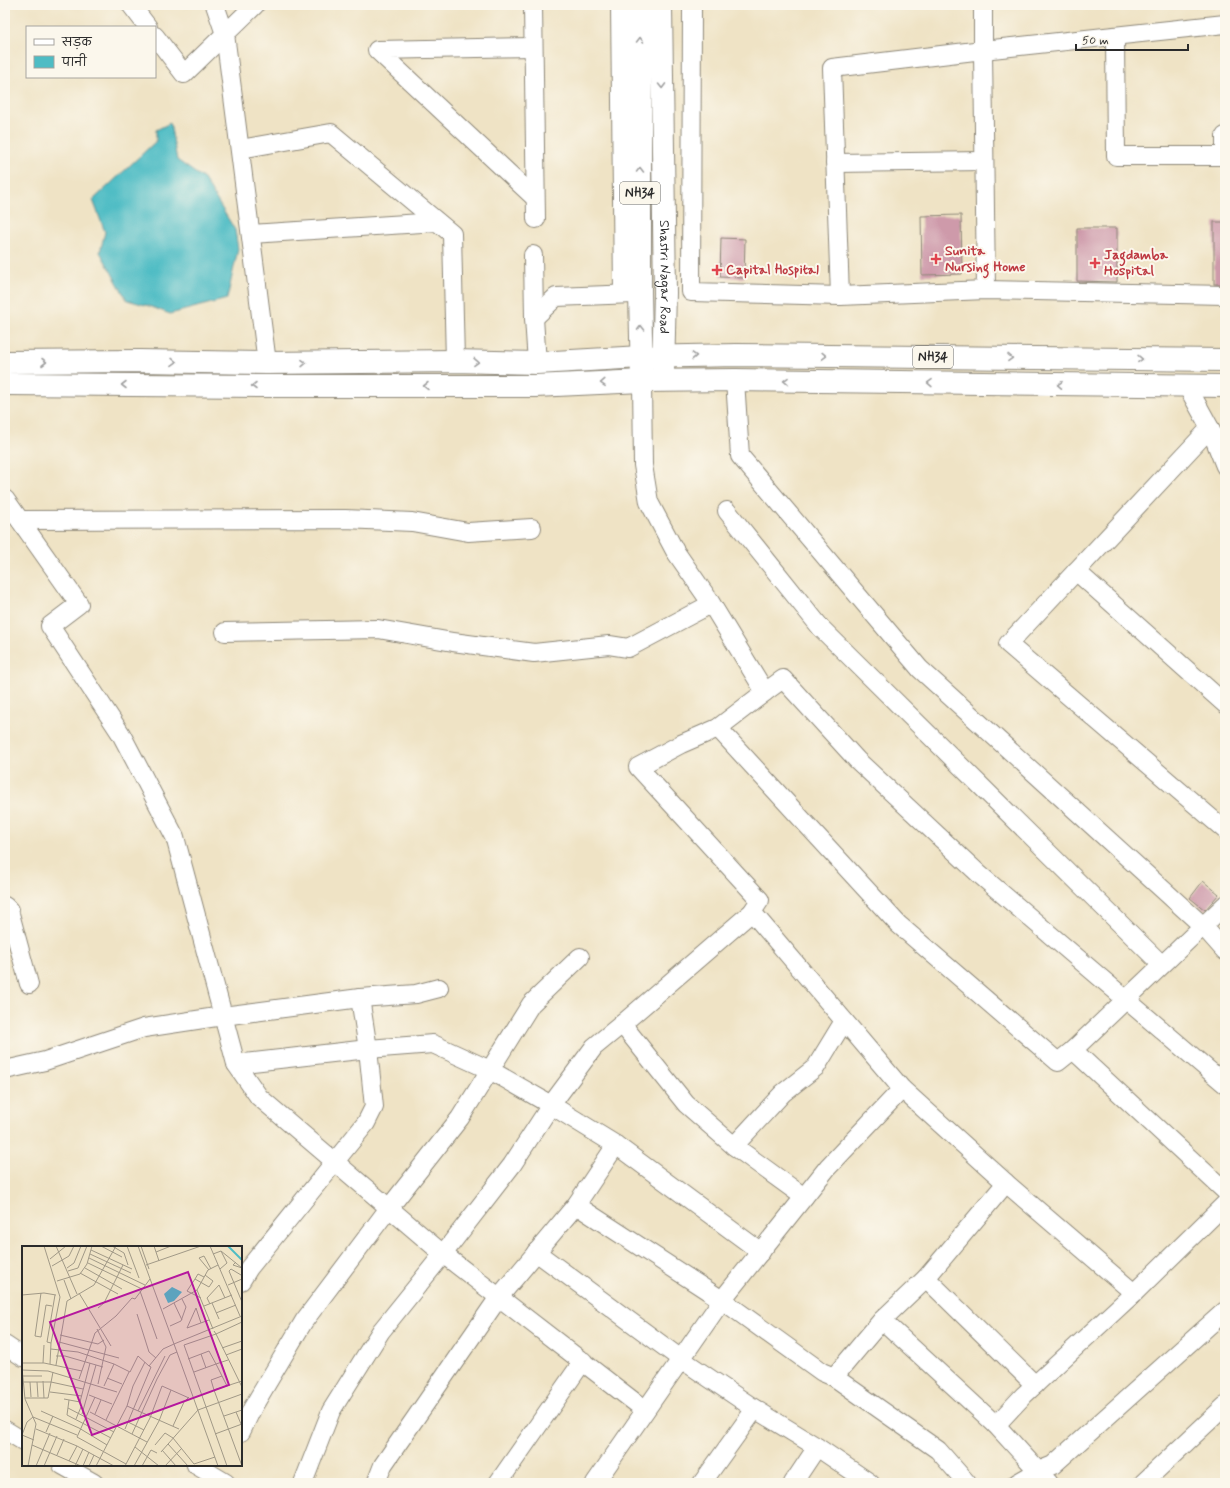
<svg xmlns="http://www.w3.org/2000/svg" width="1230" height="1488" viewBox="0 0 1230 1488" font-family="Mynerve,'Playpen Sans Deva',sans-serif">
	<rect width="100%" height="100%" fill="#fbf7ec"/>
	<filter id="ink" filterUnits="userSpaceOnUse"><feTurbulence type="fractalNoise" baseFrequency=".025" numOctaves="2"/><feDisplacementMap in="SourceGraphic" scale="8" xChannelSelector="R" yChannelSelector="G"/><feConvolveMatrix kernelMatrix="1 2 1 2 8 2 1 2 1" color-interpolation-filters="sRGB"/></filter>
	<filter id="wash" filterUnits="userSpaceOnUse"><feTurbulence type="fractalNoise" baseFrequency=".012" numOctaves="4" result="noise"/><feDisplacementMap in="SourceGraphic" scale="16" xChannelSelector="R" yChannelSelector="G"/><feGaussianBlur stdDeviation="0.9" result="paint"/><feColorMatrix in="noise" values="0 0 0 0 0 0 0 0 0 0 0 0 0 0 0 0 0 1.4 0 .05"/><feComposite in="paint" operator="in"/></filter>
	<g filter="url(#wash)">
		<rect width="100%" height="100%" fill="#efe3c5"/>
		<path fill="#4ebcc4" stroke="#3c7478" d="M170 123 177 160 204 179 235 230 238 249 227 299 170 314 149 306 127 300 100 252 105 232 93 200 156 141V130Z"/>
		<g id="blocks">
			<g fill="#ce9aaa">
				<path d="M961 215 962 274 922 275 921 216Z"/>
				<rect x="1214" y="222" width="11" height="62"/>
				<path d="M1077 228H1117V282L1077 281Z"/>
				<path d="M721 238 745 239 744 278 720 277Z"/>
				<path d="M1203 881 1219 894 1205 910 1190 898Z"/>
			</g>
		</g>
	</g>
	<g filter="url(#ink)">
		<use href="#blocks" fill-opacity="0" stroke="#8d8778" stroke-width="1"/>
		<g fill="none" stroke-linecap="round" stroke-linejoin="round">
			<g stroke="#8d8778" stroke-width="20">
				<g id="street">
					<path d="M131 5 148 27"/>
					<path d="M215 5 225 34 267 363"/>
					<path d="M533 5 536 219"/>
					<path d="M620 5 623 294"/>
					<path d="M692 5 691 292 840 296 986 290 1225 295"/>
					<path d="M983 5V50L1225 24"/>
					<path d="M155 36 184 74 255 5"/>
					<path d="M1115 36 1116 156H1224"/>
					<path d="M533 47 377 50 535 198"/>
					<path d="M1225 136V156"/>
					<path d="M240 149 331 133 452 234 455 361"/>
					<path d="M835 163 984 161"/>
					<path d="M251 234 437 222"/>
					<path d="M533 255 534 318 537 363"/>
					<path d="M840 296 832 68 983 50 986 290"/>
					<path d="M534 318 556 297 634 294"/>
					<path d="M735 380 740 456 920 669 1203 926 1225 951"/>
					<path d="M1187 386 1210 428 1225 466"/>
					<path d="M1210 428 1008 644 1225 830"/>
					<path d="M5 499 79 604 50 626 121 734 175 837 236 1064 259 1097 443 1254 645 1410"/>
					<path d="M727 511 821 628 1162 965"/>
					<path d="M20 520 345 519 412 522 468 532 532 528"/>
					<path d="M1076 571 1225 704"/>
					<path d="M225 632 378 629 453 642 534 653 609 645 628 648 711 604"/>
					<path d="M765 692 783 679 857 760 979 874 1225 1084"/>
					<path d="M718 728 898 924 1058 1062 1073 1050"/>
					<path d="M1225 905 1073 1050 1225 1191"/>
					<path d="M5 906 9 910 29 984"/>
					<path d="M752 912 902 1089 1006 1183 1134 1293"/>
					<path d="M622 1024 752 912 760 900 638 767 681 744 718 728 765 692 709 600 675 551 649 502 643 465 642 381"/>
					<path d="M236 1064 368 1049 433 1044 490 1070 551 1105 616 1145 761 1252"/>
					<path d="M5 1070 45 1061 144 1028 223 1016 360 998 416 994 439 988"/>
					<path d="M734 1146 783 1093 816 1067 844 1021"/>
					<path d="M576 1205 722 1300 822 1372 834 1377 938 1450 967 1483"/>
					<path d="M536 1252 681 1359 755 1409 817 1447 870 1483"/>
					<path d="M926 1278 1035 1385"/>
					<path d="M241 1281 249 1268 366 1123 374 1107 368 1049 360 998"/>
					<path d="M882 1320 996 1425 1049 1483"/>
					<path d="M5 1345 23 1357"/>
					<path d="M834 1377 882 1320 926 1278 1006 1183"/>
					<path d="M996 1425 1024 1395 1134 1293 1225 1204"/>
					<path d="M5 1430 23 1441"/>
					<path d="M241 1432 253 1407 304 1321 389 1208 460 1118 531 1004 580 957"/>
					<path d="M62 1465 94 1483"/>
					<path d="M196 1465 226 1483"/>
					<path d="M303 1483 331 1411 381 1331 443 1254 512 1165 551 1105 594 1047 622 1024 686 1104 734 1146 804 1197"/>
					<path d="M376 1483 383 1465 499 1297 576 1205 616 1145"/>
					<path d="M498 1483 583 1361"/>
					<path d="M595 1483 722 1300 828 1167 902 1089"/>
					<path d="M702 1483 755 1409"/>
					<path d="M793 1483 817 1447"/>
					<path d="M1017 1483 1038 1471 1053 1465 1225 1311"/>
					<path d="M1143 1483 1225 1406"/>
				</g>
			</g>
			<g stroke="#8d8778" stroke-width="24">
				<g id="primary">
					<path d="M5 362 139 361 267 363 455 361 537 363 641 357"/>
					<path d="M5 384 261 386H535L642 381"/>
				</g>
			</g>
			<g stroke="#8d8778" stroke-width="24">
				<g id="highway">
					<path d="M640 5V293L642 381 735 380 1225 386"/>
					<path id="s1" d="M661 5 665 293 663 372"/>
					<path d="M641 357 736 355 1225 360"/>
				</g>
			</g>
			<use href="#street" stroke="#fff" stroke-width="18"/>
			<use href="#primary" stroke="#fff" stroke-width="22"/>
			<use href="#highway" stroke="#fff" stroke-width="22"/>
		</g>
		<defs><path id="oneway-chevron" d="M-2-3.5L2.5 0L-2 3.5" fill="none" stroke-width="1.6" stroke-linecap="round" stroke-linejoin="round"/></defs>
		<g stroke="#a0a0a0">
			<use href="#oneway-chevron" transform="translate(640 40) rotate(-90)"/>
			<use href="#oneway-chevron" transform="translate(662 86) rotate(89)"/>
			<use href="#oneway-chevron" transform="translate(640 170) rotate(-90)"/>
			<use href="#oneway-chevron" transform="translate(641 328) rotate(-91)"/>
			<use href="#oneway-chevron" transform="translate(694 356) rotate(-2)"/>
			<use href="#oneway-chevron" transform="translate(824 356) rotate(1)"/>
			<use href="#oneway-chevron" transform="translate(1010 358) rotate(1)"/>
			<use href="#oneway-chevron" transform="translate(1140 359) rotate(1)"/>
			<use href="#oneway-chevron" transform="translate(44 362)"/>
			<use href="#oneway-chevron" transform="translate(174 362) rotate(1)"/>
			<use href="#oneway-chevron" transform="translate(476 362) rotate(1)"/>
			<use href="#oneway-chevron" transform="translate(304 363) rotate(-1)"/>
			<use href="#oneway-chevron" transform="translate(786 381) rotate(-179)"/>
			<use href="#oneway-chevron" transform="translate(603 383) rotate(177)"/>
			<use href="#oneway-chevron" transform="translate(930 383) rotate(-179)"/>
			<use href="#oneway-chevron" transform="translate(124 385) rotate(-180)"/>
			<use href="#oneway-chevron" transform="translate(1060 385) rotate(-179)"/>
			<use href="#oneway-chevron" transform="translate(254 386) rotate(-180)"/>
			<use href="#oneway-chevron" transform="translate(426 386) rotate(180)"/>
		</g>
	</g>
	<g fill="#e0444e" stroke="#fbf7ec" stroke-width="1.5">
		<path d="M934 253h4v4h4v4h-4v4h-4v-4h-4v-4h4z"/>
		<path d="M1093 257h4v4h4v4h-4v4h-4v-4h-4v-4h4z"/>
		<path d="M715 264h4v4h4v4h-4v4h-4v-4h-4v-4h4z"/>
	</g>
	<g text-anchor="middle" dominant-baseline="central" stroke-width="4" stroke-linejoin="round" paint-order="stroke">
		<g fill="#fbf7ec" stroke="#696865" stroke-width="1">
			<rect x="620" y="182" width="40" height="22" rx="3"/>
			<rect x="913" y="346" width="40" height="22" rx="3"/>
		</g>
		<g font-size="13" font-weight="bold" fill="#2b2b2b">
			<text x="640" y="193">NH34</text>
			<text x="933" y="357">NH34</text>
		</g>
		<g font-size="14" font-weight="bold" fill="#be3a42" stroke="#fbf7ec" text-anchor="start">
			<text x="945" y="251">Sunita<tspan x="945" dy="16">Nursing Home</tspan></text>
			<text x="1104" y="255">Jagdamba<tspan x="1104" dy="16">Hospital</tspan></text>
			<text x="726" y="270">Capital Hospital</text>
		</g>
		<g font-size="14" fill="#2b2b2b" stroke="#fbf7ec">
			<text stroke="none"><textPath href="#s1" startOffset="272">Shastri Nagar Road</textPath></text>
		</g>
	</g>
	<g transform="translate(22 1246)">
		<rect width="220" height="220" fill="#efe3c5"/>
		<path d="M150 41 160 46 152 55 146 57 142 48Z" fill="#4ebcc4"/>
		<path fill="none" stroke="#4ebcc4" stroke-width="2" d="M206 0 220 14"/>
		<path fill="none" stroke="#a19987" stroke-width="1" d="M22 0 38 51 29 97 28 118M34 0 55 48M79 0 100 11M90 0 102 7 106 19M105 0 117 32M116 0 152 98M119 0 127 23M132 0 137 15M188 0 218 70M69 4 110 23M199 5 220 22M134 6 149 0M68 8 109 27M191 8 199 5 205 17 198 23M67 12 123 39M28 13 44 0M214 16 211 19 220 22M66 17 120 43M124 19 179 0M30 20 47 10 52 0M45 22 52 17 59 0M63 22 100 43M187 24 177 12 182 10 189 23M46 25 56 22 65 0M58 27 96 48M219 29 209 23 207 25 220 56M182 31 176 28 173 33 187 41 191 35 183 29M173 33 165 45 179 52M42 34 49 53M35 35 58 28 65 18 70 0M206 39 220 33M118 45 135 93M19 47 13 90 19 91 24 59 30 60M57 47 89 100M0 49 22 47 34 49M152 57 160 74M190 57 197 73M188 58 185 52 197 39 203 52M182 60 210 49M76 62 82 57 101 19M141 63 175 44M194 67 214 59M115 68 127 106 134 112M220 76 194 88 220 141M148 80 159 75 164 61 160 53M165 82 174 62 179 77M165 82 187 74M75 83 84 101 76 138M191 83 175 44 186 24 196 19M192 85 194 88 162 99 205 220M38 89 76 98 82 94M37 96 97 112M29 97 25 96 33 49M200 102 220 95M29 103 56 106 92 118 82 140M179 108 184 122M204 109 220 103M34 110H43L81 121M166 113 187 105 194 118 172 126M0 117H22L60 125M21 117 22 99M92 118 108 126 116 110 127 120 141 103 152 98M34 119 45 55 72 39 94 0M0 122 3 153 14 178 6 220M0 124 26 125 95 146M1 130H20M85 132 100 138M57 133 73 87 94 70 110 52 113 53 128 33M21 135 22 152M1 136H29L61 143M8 136 9 151M15 136 16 151M205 140 194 118 206 114M192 144 189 134 200 130M28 146 60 150M67 149 90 158M73 151 55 191 104 218M3 152H26L31 126M42 153 58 156 68 117M47 154 45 169 89 192M105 160 111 140 123 116M46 162 92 186M19 165 57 182 85 199M116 165 143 110M68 166 125 196M214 166 219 178M60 168 74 119M73 168 79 154M202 170 220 164M54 173 59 161M84 174 107 126M106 176 122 184M151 180 162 156 167 151M14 183 55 200 92 220M103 183 129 121 127 120M24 186 31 170M110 188 135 133 148 109 155 106M193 188 220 178M0 189 5 176 11 171 55 189M0 189 12 194M146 198 166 220M10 199 59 220M133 199 143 187 151 192 172 218 193 211M113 201 137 220M140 204 154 220M139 206 176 164 220 148M35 209 42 193M47 215 55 200M14 220 28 187M22 220 35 190M53 220 61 203M61 220 67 206M67 220 72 209M74 220 105 160 157 183M103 220 128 172 140 140 167 152M112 220 137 175 149 144M120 220 129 204 135 207M143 220 160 202M196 220 152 98 220 70M220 220 192 144 220 135"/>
		<path fill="#b5179e" fill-opacity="0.15" stroke="#b5179e" stroke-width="2" d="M166 26 207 139 70 189 28 76Z"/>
		<rect width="220" height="220" fill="none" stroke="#2b2b2b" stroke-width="2"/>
	</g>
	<rect width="1230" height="1488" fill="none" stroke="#fbf7ec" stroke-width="20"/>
	<rect x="26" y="26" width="130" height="52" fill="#fbf7ec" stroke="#a8a59f"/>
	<rect x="34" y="39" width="20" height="6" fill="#ffffff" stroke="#a8a59f"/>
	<text x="62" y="46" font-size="12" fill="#2b2b2b">सड़क</text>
	<rect x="34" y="56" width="20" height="12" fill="#4ebcc4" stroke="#a8a59f"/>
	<text x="62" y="66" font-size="12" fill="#2b2b2b">पानी</text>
	<path d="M1076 44v6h112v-6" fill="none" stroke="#2b2b2b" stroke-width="2"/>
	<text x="1082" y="44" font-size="12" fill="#2b2b2b" stroke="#fbf7ec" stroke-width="3" paint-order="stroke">50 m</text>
</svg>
